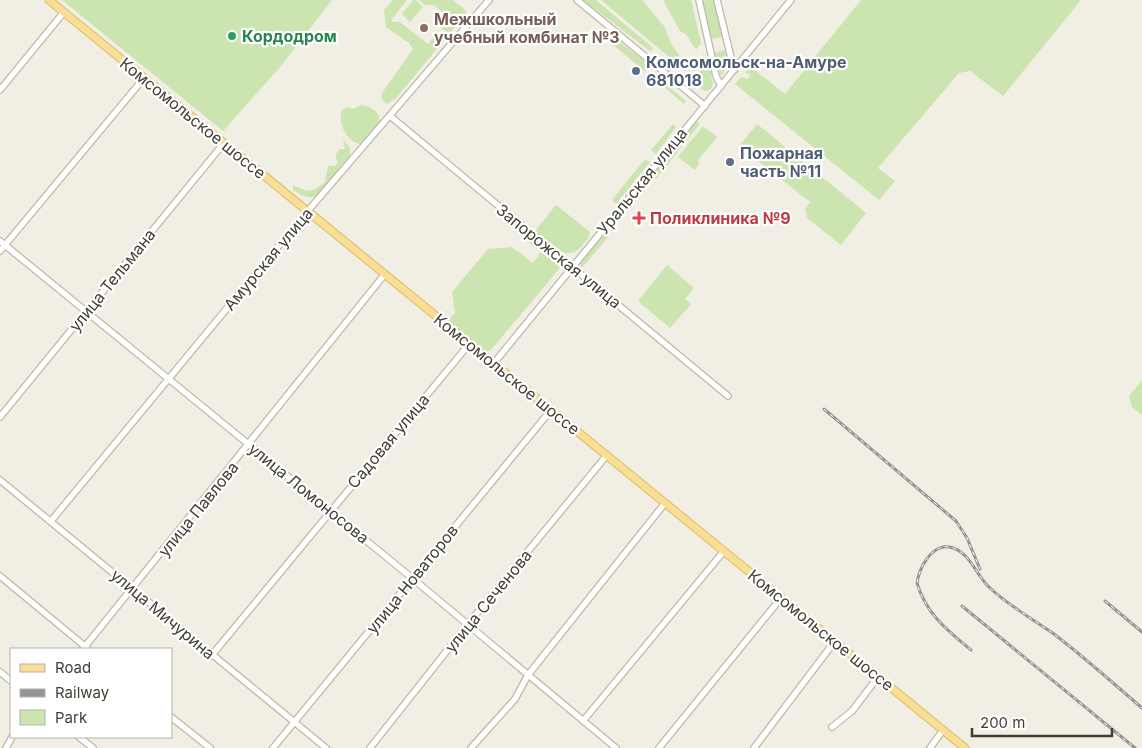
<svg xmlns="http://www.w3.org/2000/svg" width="1142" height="748" viewBox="0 0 1142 748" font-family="Inter,sans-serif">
	<rect width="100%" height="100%" fill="#f1eee4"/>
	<g fill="#cce4af">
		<path d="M62 0H332L281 66 223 131Z"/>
		<path d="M393 0H407L392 19V22H400L428 44 437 32 445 39 396 98 387 104 382 99V93L413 49 409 43 386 27 384 10Z"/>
		<path d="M413 0H416L423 7 410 22 402 14Z"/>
		<path d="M419 0H453L467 12 449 34 441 28 449 18 434 5H425Z"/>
		<path d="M583 0H596L653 48 650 51Z"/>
		<path d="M601 0H642L664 26 672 45 682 60 674 61Z"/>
		<path d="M663 0H691L701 43 696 50 686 34 680 31Z"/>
		<path d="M702 0H714L722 37 711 39Z"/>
		<path d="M861 0H1081L1003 96 970 71 959 73 878 168 895 181 879 200 735 84 741 77 748 79 750 74 745 73 750 66 785 94Z"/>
		<path d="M606 32 647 63 648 67 645 71 602 36Z"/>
		<path d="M725 50 728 66 721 76 714 53Z"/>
		<path d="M709 60 713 84 710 90 705 91 684 80 689 71 696 74 701 71 703 62Z"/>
		<path d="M652 72 657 73V77L665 83H670L668 86 686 101 684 104 650 75Z"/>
		<path d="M361 105C370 106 379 111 380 121L363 144C349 146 335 121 343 109L347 107 353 109Z"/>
		<path d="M696 120 700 124 656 179 651 175Z"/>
		<path d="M673 124 676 127 656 154 651 150Z"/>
		<path d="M757 124 866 213 841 245 807 218 805 210 810 202 739 146Z"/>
		<path d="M703 126 717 137 698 160 699 164 695 170 678 157Z"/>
		<path d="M343 139 350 149V158L319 196C308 199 302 196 293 190V185C309 193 311 193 325 182L328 166H335L338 162 336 159V154L340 149H345Z"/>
		<path d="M645 159 650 162 616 204 612 200Z"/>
		<path d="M556 205 590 232C590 238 586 241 582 246 566 265 549 242 535 231Z"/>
		<path d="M527 232 565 262 490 351 484 352 447 321 455 313 452 292 488 249 512 247 533 263 541 252 522 237Z"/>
		<path d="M603 232 608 237 581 269 580 260Z"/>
		<path d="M667 265 694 288 685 299 691 304 670 328 638 301Z"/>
		<path d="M1142 380V415L1132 407 1129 396Z"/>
	</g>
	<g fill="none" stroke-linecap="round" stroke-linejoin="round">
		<g stroke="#bfb8ab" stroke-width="8">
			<g id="minor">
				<path d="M577 0 705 106"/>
				<path d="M699 0 716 76 721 86"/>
				<path d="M717 0 734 70"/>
				<path d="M0 90 64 12"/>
				<path d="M390 116 728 396"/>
				<path d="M0 241 412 578 616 748"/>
				<path d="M0 251 144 78"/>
				<path d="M494 363 791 0"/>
				<path d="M0 417 224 143"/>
				<path d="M0 480 326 748"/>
				<path d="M51 521 300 220 489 0"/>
				<path d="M0 576 87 648"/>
				<path d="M83 649 385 274"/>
				<path d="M212 655 470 343"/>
				<path d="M0 672 11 681"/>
				<path d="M171 717 210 748"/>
				<path d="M583 721 724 551"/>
				<path d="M832 727 852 711 878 677"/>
				<path d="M79 737 93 748"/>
				<path d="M6 748 12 737"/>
				<path d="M273 748 551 410"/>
				<path d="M370 748 468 624 607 455"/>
				<path d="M471 748 515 699 528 675 665 503"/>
				<path d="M659 748 781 598"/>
				<path d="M754 748 835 641"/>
				<path d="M930 748 943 730"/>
			</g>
		</g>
		<g stroke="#debb66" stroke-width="9">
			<path id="major" d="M49 0 965 748"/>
		</g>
		<use href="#minor" stroke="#fff" stroke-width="5.5"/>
		<use href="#major" stroke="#f9de95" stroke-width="7"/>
		<g stroke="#949494" stroke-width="3">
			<g id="rail">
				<path d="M824 409 956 521 967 538 980 569"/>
				<path d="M1105 601 1142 632"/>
				<path d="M962 606 1135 748"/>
				<path d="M971 650C948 631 926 614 917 583 919 569 931 544 949 547 969 550 976 575 989 587 1007 605 1033 619 1054 634 1084 657 1113 683 1142 708"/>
			</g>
		</g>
		<use href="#rail" stroke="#fff" stroke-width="1" stroke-dasharray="4" stroke-linecap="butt"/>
	</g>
	<circle fill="#8d6e63" stroke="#fff" stroke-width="2" cx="424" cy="28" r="5"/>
	<circle fill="#2e9e5b" stroke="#fff" stroke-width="2" cx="232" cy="36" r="5"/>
	<g fill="#5c6f8a" stroke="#fff" stroke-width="2">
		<circle cx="636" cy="71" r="5"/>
		<circle cx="730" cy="162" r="5"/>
	</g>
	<path fill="#e0444e" stroke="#fff" stroke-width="2" d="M636.5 210.5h5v5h5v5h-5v5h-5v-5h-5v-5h5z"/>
	<g text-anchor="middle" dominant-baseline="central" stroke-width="4.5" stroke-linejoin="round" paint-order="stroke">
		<g font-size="16" font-weight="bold" fill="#785e54" stroke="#fff" text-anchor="start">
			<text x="434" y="19">Межшкольный<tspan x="434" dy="18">учебный комбинат №3</tspan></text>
		</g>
		<g font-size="16" font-weight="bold" fill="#27864d" stroke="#fff" text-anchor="start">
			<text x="242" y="36">Кордодром</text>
		</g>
		<g font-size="16" font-weight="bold" fill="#4e5e75" stroke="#fff" text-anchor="start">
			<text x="646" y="62">Комсомольск-на-Амуре<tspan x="646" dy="18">681018</tspan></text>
			<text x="740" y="153">Пожарная<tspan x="740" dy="18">часть №11</tspan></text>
		</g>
		<g font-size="16" fill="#433e35" stroke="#fff">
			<text transform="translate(193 118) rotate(39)">Комсомольское шоссе</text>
			<text transform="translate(642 181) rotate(-51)">Уральская улица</text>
			<text transform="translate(559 256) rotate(39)">Запорожская улица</text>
			<text transform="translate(268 259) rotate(-50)">Амурская улица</text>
			<text transform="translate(112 280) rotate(-51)">улица Тельмана</text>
			<text transform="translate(507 374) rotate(39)">Комсомольское шоссе</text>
			<text transform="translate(388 441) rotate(-50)">Садовая улица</text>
			<text transform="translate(309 493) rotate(39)">улица Ломоносова</text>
			<text transform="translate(198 509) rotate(-51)">улица Павлова</text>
			<text transform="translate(412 579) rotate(-51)">улица Новаторов</text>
			<text transform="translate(488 601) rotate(-51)">улица Сеченова</text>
			<text transform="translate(163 614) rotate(40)">улица Мичурина</text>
			<text transform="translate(821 630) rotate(39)">Комсомольское шоссе</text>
		</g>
		<g font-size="16" font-weight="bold" fill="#be3a42" stroke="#fff" text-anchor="start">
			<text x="650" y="218">Поликлиника №9</text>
		</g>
	</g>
	<rect x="10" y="648" width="162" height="90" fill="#ffffff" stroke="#b4b2ae"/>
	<rect x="20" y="664" width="25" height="8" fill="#f9de95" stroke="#b4b2ae"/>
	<text x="55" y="673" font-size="15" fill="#433e35">Road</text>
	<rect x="20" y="689" width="25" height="8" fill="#949494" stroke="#b4b2ae"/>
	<text x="55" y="698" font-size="15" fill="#433e35">Railway</text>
	<rect x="20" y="710" width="25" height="15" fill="#cce4af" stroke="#b4b2ae"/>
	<text x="55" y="723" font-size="15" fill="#433e35">Park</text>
	<path d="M972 728v8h140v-8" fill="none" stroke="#433e35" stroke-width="2.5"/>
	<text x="980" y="728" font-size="15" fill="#433e35" stroke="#ffffff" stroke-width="4" paint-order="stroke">200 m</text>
</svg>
